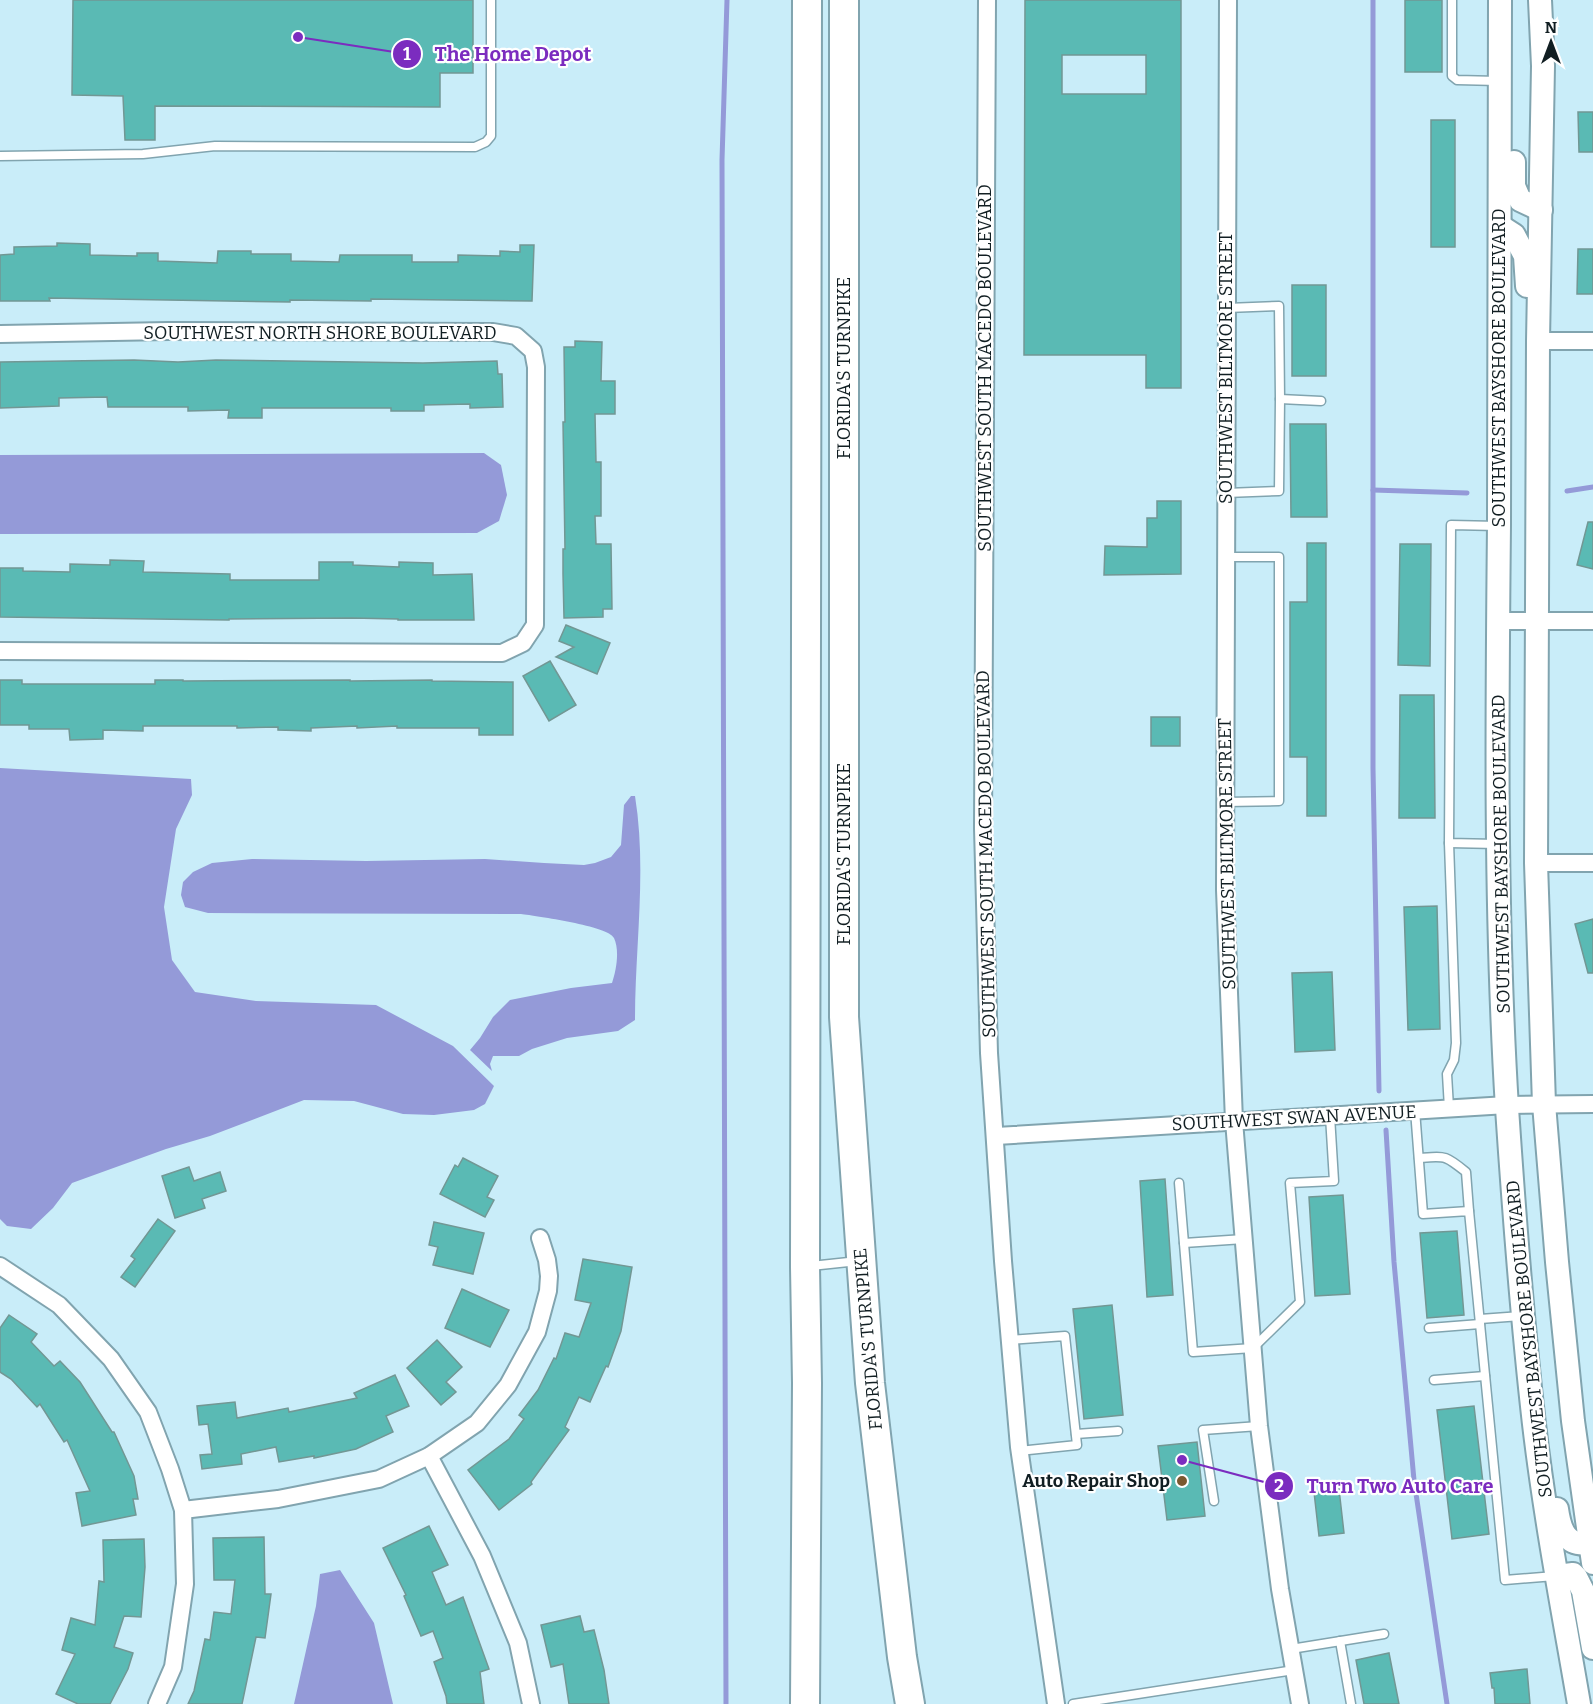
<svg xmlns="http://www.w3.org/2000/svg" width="1593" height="1704" viewBox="0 0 1593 1704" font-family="Bitter,serif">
	<rect width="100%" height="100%" fill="#c9edf9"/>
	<g fill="#949ad8">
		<path d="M484 453 501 465 507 495 499 521 477 533 0 534V455Z"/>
		<path d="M0 768 191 779 192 795 176 829 164 907 172 960 195 992 256 1001 376 1005 453 1046 494 1086 485 1104 474 1110 434 1115 403 1114 354 1101 304 1100 210 1136 166 1149 72 1183 53 1208 31 1229 7 1226 0 1219Z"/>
		<path d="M631 796H635C647 870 635 946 635 1020L618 1031 567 1038 532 1049 519 1056H493L490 1064 492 1071 470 1050 480 1038 493 1017 510 1000 571 988 612 983C616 971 620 951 614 938 609 926 536 916 521 914L208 913 185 907 181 895 183 882 193 872 212 863 252 859 366 861 485 859 544 863 584 865 595 863 611 857 621 845 624 805Z"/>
		<path d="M340 1570 374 1623 393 1704H294L316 1606 320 1574Z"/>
	</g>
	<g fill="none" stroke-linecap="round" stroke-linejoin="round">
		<g stroke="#949ad8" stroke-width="5">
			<path d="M1373 0V768L1379 1091"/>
			<path d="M1373 490 1467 493"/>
			<path d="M1567 491 1593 487"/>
			<path d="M1386 1130 1394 1262 1414 1480 1447 1704"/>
			<path d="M726 1704 722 160 727 0"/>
		</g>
	</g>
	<g fill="#5abab4" stroke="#729794" stroke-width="1.5" fill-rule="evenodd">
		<path d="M73 0H473V73H440V107L155 106V140H125L123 96 72 95Z"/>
		<path d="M1025 0H1181V388H1146V355H1024ZM1062 55H1146V94H1062Z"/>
		<rect x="1405" y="0" width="37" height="72"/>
		<path d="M1578 112H1593V152H1579Z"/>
		<rect x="1431" y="120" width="24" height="127"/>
		<path d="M57 243 90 244V255L137 256V253H158V261L217 263 218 251H251V254H291V261L339 262 340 255H412V262H458V255L500 256V251L520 252V245H534L532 301 371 299V301L290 300V302L49 298 50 301H0V255L14 254V247L57 246Z"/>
		<path d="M1578 249H1593V294H1577Z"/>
		<rect x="1292" y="285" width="34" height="91"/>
		<path d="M575 341 602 342 601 381H615V414H595L596 462H601V516H595L596 544H611L612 609H603V617L564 618 563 574V549H565L563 422H565L564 347H575Z"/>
		<path d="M134 360 178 362 216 360 423 363 497 361 498 374H502L503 407 470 408V404L424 405V411H391V408H262V418H228L229 410 188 411V407H108L107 397 59 398V406L0 408V362Z"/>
		<path d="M1290 424H1326L1327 517H1291Z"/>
		<path d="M1157 501H1181V574L1104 575 1105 546 1147 547V518H1157Z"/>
		<path d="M1588 522H1593V569L1577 565Z"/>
		<path d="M1307 543H1326V816H1307V757H1290V602H1307Z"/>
		<path d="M1400 544H1431L1430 666 1398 665Z"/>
		<path d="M110 560 144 561 143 572 230 574V580H319V562H353V565L399 567V562L433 563V575L472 574 474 620H398V619L352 618 229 619V620L0 617V568H23V571L70 572V564L110 565Z"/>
		<path d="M566 625 610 643 597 674 556 657 574 647 559 641Z"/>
		<path d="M550 661 576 705 549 721 523 676Z"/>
		<path d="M0 680H22V684H155V680H183V681L350 680V681L432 680V681L513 682V735H479V728H397V726L357 728V726L311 728V731L278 730V727L237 728V726H143V731L103 730V739L70 740 69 729H29V725H0Z"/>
		<path d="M1400 695H1434L1435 818H1399Z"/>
		<rect x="1151" y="717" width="29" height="29"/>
		<path d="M1437 906 1440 1029 1408 1030 1404 907Z"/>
		<path d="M1593 919V973H1588L1575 924Z"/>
		<path d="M1332 972 1335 1050 1295 1052 1292 973Z"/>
		<path d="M463 1158 498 1176 487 1197 494 1200 485 1217 440 1194 455 1165 458 1167Z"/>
		<path d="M189 1167 194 1181 220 1172 226 1191 202 1199 205 1208 175 1218 162 1176Z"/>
		<path d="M1165 1179 1173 1295 1147 1297 1140 1181Z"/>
		<path d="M1343 1195 1350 1294 1315 1296 1309 1197Z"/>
		<path d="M158 1219 175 1231 135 1287 121 1277 135 1259 131 1256Z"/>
		<path d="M434 1222 484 1233 473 1274 433 1265 438 1247 429 1245Z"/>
		<path d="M1457 1231 1464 1315 1427 1318 1420 1233Z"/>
		<path d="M583 1259 632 1267 621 1331 608 1367 606 1366 590 1402 579 1397 565 1427 569 1430 531 1482 532 1484 499 1510 468 1470 509 1439 524 1419 519 1415 538 1390 554 1358 556 1359 565 1333 579 1337 591 1303 575 1300Z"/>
		<path d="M462 1289 509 1310 490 1347 445 1328Z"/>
		<path d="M1112 1305 1123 1415 1084 1419 1073 1309Z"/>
		<path d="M9 1315 37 1334 31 1342 54 1366 60 1361 80 1382 112 1432H114L134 1476 138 1499H133L136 1515 82 1526 76 1493 90 1491 67 1440 64 1442 40 1404 37 1407 11 1379 0 1372V1328Z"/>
		<path d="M437 1340 462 1367 446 1382 456 1392 441 1405 407 1368Z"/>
		<path d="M395 1375 409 1406 386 1416 393 1432 356 1449 314 1458V1456L279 1462 276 1447 241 1454 242 1464 202 1469 200 1455 212 1454 208 1424 199 1425 197 1406 235 1402 237 1418 288 1408 289 1412 357 1398 354 1393Z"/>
		<path d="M1474 1406 1489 1534 1452 1539 1437 1410Z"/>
		<path d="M1197 1442 1205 1516 1167 1520 1158 1446Z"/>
		<path d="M1339 1489 1344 1533 1319 1536 1314 1492Z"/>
		<path d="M429 1526 448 1565 432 1572 446 1605 463 1597 489 1669 480 1672 484 1704H447L446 1696 434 1662 443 1658 433 1631 421 1636 404 1596 406 1595 383 1548Z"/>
		<path d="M264 1537 265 1594H271L265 1638 256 1637 242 1704H188L194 1691 205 1639 210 1640 214 1612 231 1614 235 1580H214L213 1538Z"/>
		<path d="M144 1539 145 1567 141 1617 124 1616 114 1647 133 1653 128 1669 110 1704H78L56 1694 75 1654 62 1650 71 1618 95 1625 99 1581 104 1582 103 1540Z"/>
		<path d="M580 1616 584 1632 594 1630 604 1670 609 1704H569L563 1664 551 1667 541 1625Z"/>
		<path d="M1389 1653 1399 1704H1364L1356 1660Z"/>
		<path d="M1527 1669 1530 1704H1495L1494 1688H1492L1490 1673Z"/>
	</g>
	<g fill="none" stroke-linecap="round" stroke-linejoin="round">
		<g stroke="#81a4af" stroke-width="11">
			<g id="service">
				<path d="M1452 0V76L1457 80 1498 81"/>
				<path d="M0 156 143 154 215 146 475 147 486 142 491 136V0"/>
				<path d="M1280 399 1321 401"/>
				<path d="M1226 493 1279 491 1280 399 1279 306 1227 308"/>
				<path d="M1225 802 1279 801V557H1226"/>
				<path d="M1449 843 1456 1043 1454 1060 1447 1074 1449 1108"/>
				<path d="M1497 844 1449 843 1451 525 1498 526"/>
				<path d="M1415 1110 1423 1214 1469 1211 1505 1580 1555 1576"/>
				<path d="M1419 1158C1446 1156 1445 1155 1466 1172L1469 1211"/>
				<path d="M1179 1183 1193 1352 1253 1348 1300 1302 1290 1183 1334 1181 1330 1116"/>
				<path d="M1184 1243 1244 1239"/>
				<path d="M811 1266 858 1261"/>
				<path d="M1480 1319 1521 1316"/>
				<path d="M1429 1328 1480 1324"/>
				<path d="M1010 1340 1065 1336 1077 1445 1019 1451"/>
				<path d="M1434 1380 1485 1376"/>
				<path d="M1076 1434 1118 1431"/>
				<path d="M1214 1501 1203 1430 1259 1426"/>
				<path d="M1340 1641 1351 1704"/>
				<path d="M1291 1649 1384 1634"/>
				<path d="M1073 1704 1294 1670"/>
			</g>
		</g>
		<g stroke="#81a4af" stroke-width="20">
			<g id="minor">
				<path d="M987 0 983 828 989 1053 1003 1261 1019 1447 1056 1704"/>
				<path d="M1228 0 1225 890 1234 1121 1259 1426 1280 1589 1300 1704"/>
				<path d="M0 334 169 331 493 332 516 336 533 351 536 367 535 625 523 643 502 653 0 651"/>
				<path d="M1538 341H1593"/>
				<path d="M1498 621H1593"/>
				<path d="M1536 863H1593"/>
				<path d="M996 1136 1507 1105 1593 1104"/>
				<path d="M0 1266 59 1305 111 1359 148 1412 170 1469 183 1510 185 1584 173 1667 157 1704"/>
				<path d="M429 1456 482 1556 518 1643 531 1704"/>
				<path d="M183 1510 278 1499 379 1479 429 1456 477 1423 508 1385 537 1332 548 1291 549 1276 547 1260 540 1238"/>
			</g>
		</g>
		<g stroke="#81a4af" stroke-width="26">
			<g id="secondary">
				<path d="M1500 0C1499 175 1500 349 1499 524 1497 718 1495 913 1507 1108 1514 1213 1522 1319 1534 1424 1545 1518 1563 1611 1579 1704"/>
				<path d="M1540 0 1543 66 1538 341 1536 863 1544 1104 1557 1262 1573 1421 1593 1563"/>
				<path d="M1514 162V186L1520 200 1541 210"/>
				<path d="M1500 226 1514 235 1525 256 1527 286"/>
				<path d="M1557 1509C1560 1530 1566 1547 1590 1543"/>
				<path d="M1557 1576 1573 1574 1576 1577 1583 1591 1593 1648"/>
			</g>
		</g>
		<g stroke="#81a4af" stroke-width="32">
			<g id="motorway">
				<path d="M844 0V1017L870 1383 902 1657 910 1704"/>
				<path d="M805 1704 807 1383 805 1267 807 0"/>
			</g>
		</g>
		<use href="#service" stroke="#fff" stroke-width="8"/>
		<use href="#minor" stroke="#fff" stroke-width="16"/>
		<use href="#secondary" stroke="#fff" stroke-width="22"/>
		<use href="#motorway" stroke="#fff" stroke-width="28"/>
	</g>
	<circle fill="#7a5930" stroke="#fff" stroke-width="2" cx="1182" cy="1481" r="6"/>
	<g text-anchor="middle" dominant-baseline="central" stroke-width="4.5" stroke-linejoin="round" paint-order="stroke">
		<g font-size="18" fill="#111e22" stroke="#fff">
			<text x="320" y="333">SOUTHWEST NORTH SHORE BOULEVARD</text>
			<text transform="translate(844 368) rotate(-90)">FLORIDA'S TURNPIKE</text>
			<text transform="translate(985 368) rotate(-90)">SOUTHWEST SOUTH MACEDO BOULEVARD</text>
			<text transform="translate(1226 368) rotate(-90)">SOUTHWEST BILTMORE STREET</text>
			<text transform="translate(1499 368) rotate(-90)">SOUTHWEST BAYSHORE BOULEVARD</text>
			<text transform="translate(844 854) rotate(-90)">FLORIDA'S TURNPIKE</text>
			<text transform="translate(986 854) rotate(-91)">SOUTHWEST SOUTH MACEDO BOULEVARD</text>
			<text transform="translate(1227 854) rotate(-91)">SOUTHWEST BILTMORE STREET</text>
			<text transform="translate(1501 854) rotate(-91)">SOUTHWEST BAYSHORE BOULEVARD</text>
			<text transform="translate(1294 1118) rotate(-3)">SOUTHWEST SWAN AVENUE</text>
			<text transform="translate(868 1339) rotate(-95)">FLORIDA'S TURNPIKE</text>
			<text transform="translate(1529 1339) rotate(-96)">SOUTHWEST BAYSHORE BOULEVARD</text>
		</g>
		<g font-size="18" font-weight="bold" fill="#111e22" stroke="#fff" text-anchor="end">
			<text x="1170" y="1481">Auto Repair Shop</text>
		</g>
	</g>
	<path fill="none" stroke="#7b2cbf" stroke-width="2" d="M298 37L407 54M1182 1460L1279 1486"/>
	<g fill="#7b2cbf" stroke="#fff" stroke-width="2">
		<circle cx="298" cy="37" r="6"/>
		<circle cx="1182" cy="1460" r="6"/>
		<circle cx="407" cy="54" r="15"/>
		<circle cx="1279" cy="1486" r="15"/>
	</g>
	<g font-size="18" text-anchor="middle" font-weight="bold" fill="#fff">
		<text x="407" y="60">1</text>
		<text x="1279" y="1492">2</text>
	</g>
	<g font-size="20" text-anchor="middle" font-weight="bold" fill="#7b2cbf" stroke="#fff" stroke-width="4.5" stroke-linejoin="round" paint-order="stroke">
		<text x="513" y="61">The Home Depot</text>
		<text x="1400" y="1493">Turn Two Auto Care</text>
	</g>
	<g transform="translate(1551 42)" stroke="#ffffff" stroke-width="4.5" paint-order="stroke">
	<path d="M0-4.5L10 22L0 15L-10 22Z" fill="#111e22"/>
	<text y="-9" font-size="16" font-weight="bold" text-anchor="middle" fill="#111e22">N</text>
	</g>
</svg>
